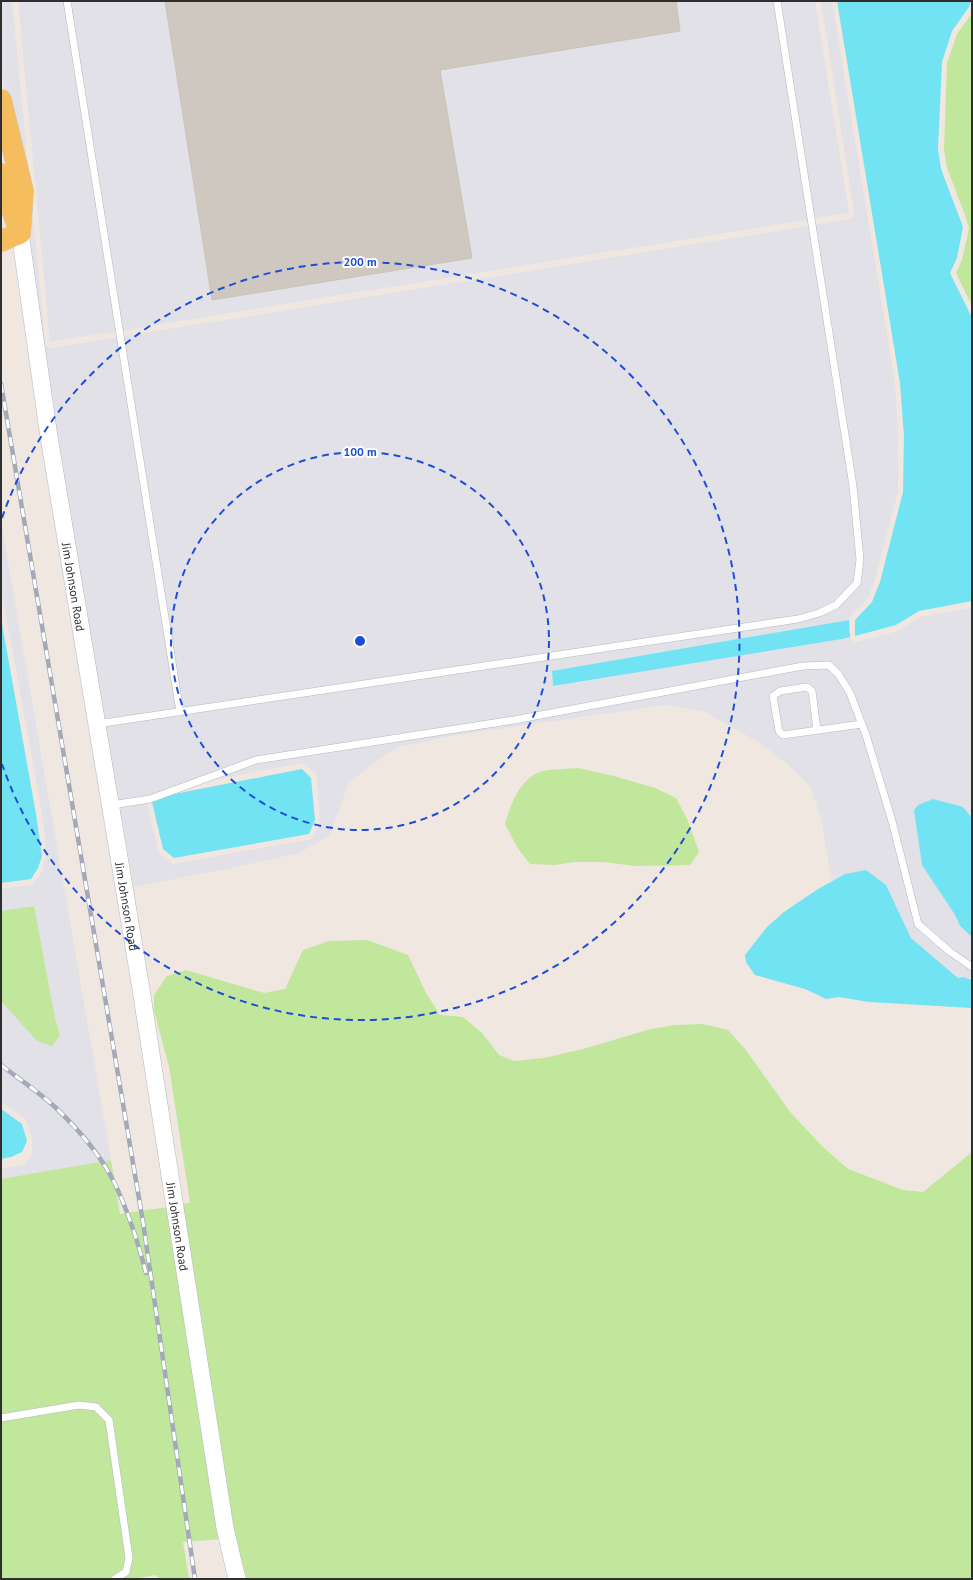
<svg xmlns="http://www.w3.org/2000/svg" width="973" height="1580" viewBox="0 0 973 1580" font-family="'PT Sans',sans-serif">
	<rect width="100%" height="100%" fill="#efe7e0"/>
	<g fill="#e2e1e8" fill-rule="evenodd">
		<path d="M1 1H12L45 342 46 346 51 348 850 219 854 216V212L821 1H832L895 383 898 432V491L875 579 868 598 851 615 849 620 553 671V686L842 639 850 637 852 641 857 642 898 631 920 617 972 608V818L963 807 944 899 955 915 960 926 972 937V980L963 977 959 978 911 938 886 885 866 870 845 874 832 881 821 819 811 787 785 762 757 741 703 711 666 705 456 735 398 747 374 763 348 784 330 835 299 853 231 868 134 887 99 694 55 436 28 238 30 189 1 73ZM301 763 306 764 316 774 317 778 320 822 312 839 173 864 160 854 158 851 147 803V799L150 796 163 790Z"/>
		<path d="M18 1H815L849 213 50 342Z"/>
		<path d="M1 522 111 1160 1 1179V1169L24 1165 32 1155V1139L27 1122 25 1118 1 1102V1001L37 1041 60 1035 55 1018 34 906 1 911V889L33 885 42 872 47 855 42 813 1 587Z"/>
	</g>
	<g fill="#c0e79c">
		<path d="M972 13V306L956 273 962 260 969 228 965 215 947 168 944 149 947 63 957 34Z"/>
		<path d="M578 768 614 776 655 788 676 798 688 821 699 852 690 865 635 866 604 862H574L555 865 530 864 517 847 505 824C511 804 520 777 543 771 554 769 567 769 578 768Z"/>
		<path d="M34 906 55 1018 60 1035 52 1046 37 1041 1 1001V911Z"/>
		<path d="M367 940 408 955 426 993 440 1015 463 1017 482 1033 499 1055 514 1061 544 1058 583 1049 651 1029 675 1025 702 1024 728 1030 745 1049 791 1113 822 1146 848 1169 903 1190 923 1192 972 1152V1579H247L234 1538 181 1204 190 1203 169 1066 154 1011V995L167 976 186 970 264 993 285 989 303 950 329 941Z"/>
		<path d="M111 1160 120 1214 168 1207 221 1539 183 1542 189 1579H160L156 1575 133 1579H1V1179Z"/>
	</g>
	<g fill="#72e3f3">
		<path d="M837 1H971L969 7 952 31 942 62 938 149 941 169 963 227 957 258 950 273 972 318V601L919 611 896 625 855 636V620L872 602 880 582 903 492 904 436 900 383Z"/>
		<path d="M1 618 36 814 42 856 38 868 31 879 1 883Z"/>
		<path d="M849 620 850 637 842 639 553 686 552 671Z"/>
		<path d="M302 769 311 778 315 820 309 834 174 858 163 849 152 802 164 796Z"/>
		<path d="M933 799 963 807 972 818V937L960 926 955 915 922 865 914 810 918 805Z"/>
		<path d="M866 870 886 885 911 938 958 978 963 977 972 980V1008L869 1002 839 997 826 999 805 989 755 975 746 962 745 955 767 927 784 912 818 889 845 874Z"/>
		<path d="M1 1109 22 1124 27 1141 22 1152 11 1157 1 1159Z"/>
	</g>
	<path fill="#cfc8c1" stroke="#cbc2b9" d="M165 1H676L680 31 440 70 472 258 212 300Z"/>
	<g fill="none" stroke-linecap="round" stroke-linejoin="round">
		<g stroke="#b4b8c1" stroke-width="8">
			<g id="service">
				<path d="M67 1 180 712"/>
				<path d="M97 724 798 619 819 613 836 605 857 583 860 560 853 486 777 1"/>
				<path d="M817 730 812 691 807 687 780 691 773 696 779 731 783 735 862 724"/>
				<path d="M111 805 150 799 256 760 514 720 803 666 829 665 839 675 850 693 866 735 892 821 918 924 949 951 972 967"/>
				<path d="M1 1418 79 1405 96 1407 109 1420 129 1558 126 1572 115 1579"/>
			</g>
		</g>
		<g stroke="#b4b8c1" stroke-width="18">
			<g id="tertiary">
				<path id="s1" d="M20 233 49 437 140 983 225 1528 237 1579"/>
			</g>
		</g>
		<g stroke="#c9c9c9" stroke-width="22">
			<g id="primary">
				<path d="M1 100 23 191 20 233"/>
				<path d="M1 174 6 193 18 227"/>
				<path d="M1 241 20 233"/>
			</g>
		</g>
		<use href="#service" stroke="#fff" stroke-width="7"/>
		<use href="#tertiary" stroke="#fff" stroke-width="17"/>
		<use href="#primary" stroke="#f6bd5f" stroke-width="21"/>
		<g stroke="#a2a9b8" stroke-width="4.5">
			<g id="rail">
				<path d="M1 384 143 1222 195 1579"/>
				<path d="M1 1065C19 1079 39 1092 56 1108 77 1128 101 1156 114 1182 128 1211 138 1242 146 1273"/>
			</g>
		</g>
		<use href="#rail" stroke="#fff" stroke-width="3" stroke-dasharray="9" stroke-linecap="butt"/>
	</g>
	<g fill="none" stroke="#1d4ed8" stroke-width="2" stroke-dasharray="7 5">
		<circle cx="360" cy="641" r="189"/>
		<path d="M2 518A379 379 0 1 1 2 764"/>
	</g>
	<g text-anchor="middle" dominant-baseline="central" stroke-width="4" stroke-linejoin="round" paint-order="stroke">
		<g font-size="12" fill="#2e2e2e" stroke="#fff">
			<text stroke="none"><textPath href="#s1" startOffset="358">Jim Johnson Road</textPath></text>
			<text stroke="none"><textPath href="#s1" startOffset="682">Jim Johnson Road</textPath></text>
			<text stroke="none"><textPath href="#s1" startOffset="1006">Jim Johnson Road</textPath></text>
		</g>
	</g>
	<circle cx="360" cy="641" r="6" fill="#1d4ed8" stroke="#fff" stroke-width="2"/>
	<g font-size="12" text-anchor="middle" font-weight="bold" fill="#1d4ed8" stroke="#fff" stroke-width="4" stroke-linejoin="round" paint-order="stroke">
		<text x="360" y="266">200 m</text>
		<text x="360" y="456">100 m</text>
	</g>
	<rect width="973" height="1580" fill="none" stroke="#2e2e2e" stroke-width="4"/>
</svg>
